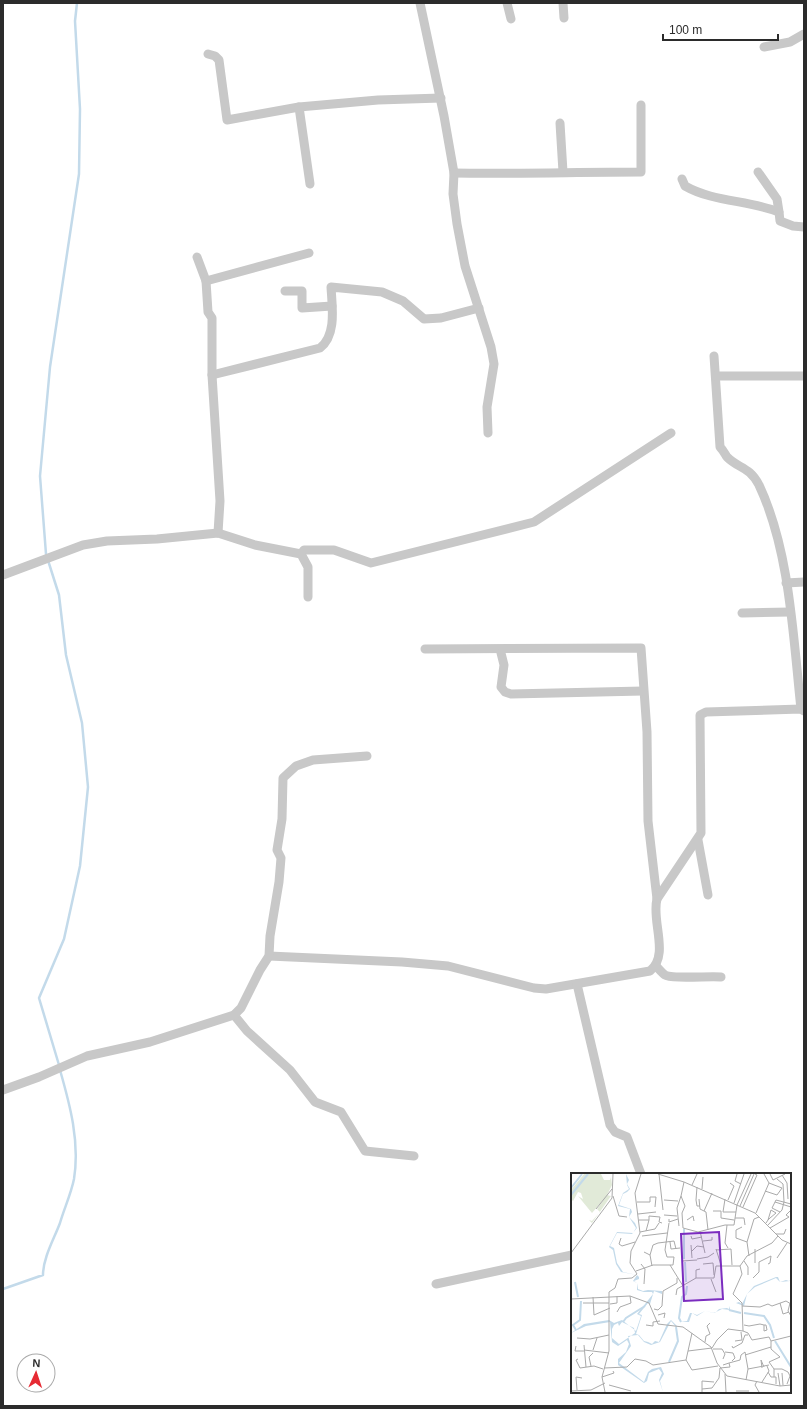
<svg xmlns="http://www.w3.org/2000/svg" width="807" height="1409" viewBox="0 0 807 1409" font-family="Helvetica,sans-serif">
	<rect width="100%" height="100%" fill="#fff"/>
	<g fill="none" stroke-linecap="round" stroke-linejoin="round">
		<g stroke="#c3daea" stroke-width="2.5">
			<path d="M59 1065 39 998 64 939 80 866 88 787 82 723 66 655 59 595 46 554 40 476 50 367 79 174 80 109 75 21 77 3"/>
			<path d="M3 1289 43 1275C43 1258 54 1239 60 1223 64 1209 71 1194 74 1179 80 1142 70 1105 60 1070"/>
		</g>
		<g stroke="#c8c8c8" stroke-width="9">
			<path d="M420 3 444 116 454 173 453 194 457 224 465 266 491 347 494 364 487 407 488 433"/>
			<path d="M507 3 511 19"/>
			<path d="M563 3 564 18"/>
			<path d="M764 47 790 42 804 34"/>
			<path d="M208 54 215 56 219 60 227 120 299 107 378 100 441 98"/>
			<path d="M299 107 310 184"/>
			<path d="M560 123 563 172"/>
			<path d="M758 172 777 199 779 212"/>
			<path d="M454 173C516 174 578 172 641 172V105"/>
			<path d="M682 179 685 186C713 202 748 200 779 212L780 221 793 226 804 227"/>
			<path d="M197 257 206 281 208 312 212 318V375L220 501 218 533"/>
			<path d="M206 281 309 253"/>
			<path d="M285 291H302V308L332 306"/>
			<path d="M714 356 720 447C723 450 725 454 727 457 739 469 749 466 759 485 790 551 793 636 801 709"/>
			<path d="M212 375 320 348C337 335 332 306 331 287L382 292 403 301 424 319 441 318 479 308"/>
			<path d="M716 376H804"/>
			<path d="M301 554 304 550H334L371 563 534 522 671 433"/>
			<path d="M3 575 83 545 107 541 157 539 218 533 255 545 301 554 308 567V597"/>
			<path d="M786 583 804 582"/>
			<path d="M742 613 790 612"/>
			<path d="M425 649 641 648 647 732 648 821 657 899"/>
			<path d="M501 653 504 665 501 687 505 692 511 694 643 691"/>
			<path d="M698 840 708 895"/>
			<path d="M269 956 402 962 448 966 534 988 546 989 650 971C670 955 651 921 657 899L701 833 700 715 706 712 801 709 804 711"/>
			<path d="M656 966C659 969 662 973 665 975 671 979 710 976 721 977"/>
			<path d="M577 984 610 1125 615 1132 627 1137 641 1174"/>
			<path d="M234 1015 247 1031 290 1070 315 1102 341 1112 365 1151 414 1156"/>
			<path d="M3 1090 39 1077 87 1056 150 1042 234 1015 241 1008 260 970 269 956 270 936 279 882 281 858 277 850 282 819 283 778 296 766 313 760 367 756"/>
			<path d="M436 1284 572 1255"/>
		</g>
	</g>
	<g transform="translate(571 1173)">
		<rect width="220" height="220" fill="#fff"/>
		<path d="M13 1H30L33 7H39L40 4 41 12 36 22 40 23 21 50 18 47 21 48 29 39 26 36 33 26 21 40 7 23 12 26 10 20 7 19 2 28 0 26V17Z" fill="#e1ead8"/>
		<path d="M55 1 58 7 56 11 59 16 56 19 52 21 48 32 60 36 61 39 58 44 64 50 66 55 61 61 46 60 39 73 43 75 46 90 52 99 66 102 68 104V106L63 108 66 110 67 116 72 118 77 117 91 118V121L83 118 79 131 77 130 68 141 71 142 65 161 68 162 73 168 77 169 81 171 84 168 88 169 96 151 100 147 106 153 110 149 116 148 119 140H121L126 142 134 138 144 140 148 136 156 135 158 136 159 133 165 130 168 129 171 131 176 121 183 113 205 104H207L209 109 215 107 218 108 220 107 219 108 209 109 205 105 184 114 176 121 173 133 165 130 159 133V137L151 136 143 140 134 138 126 143 121 140 118 149H110L105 154 100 148 89 169 80 172 73 169 67 162 57 163 60 173 48 190 73 209 77 199 81 196 90 194 93 201 89 208 92 219 88 207 91 200 88 196 78 200 76 208 73 210 47 192V186L55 179 58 171 56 167 47 173 41 169 39 149 15 153 0 160 13 151 38 147 43 150 51 147 65 158 70 143 66 141 82 121 81 119H73L66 117V110L62 108 66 102 50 99 45 91 42 77 38 74 46 59 62 60 65 55 58 44 59 36 47 33 52 20 58 16 56 12ZM51 149 63 155 64 160 48 171 41 165V156L43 152 47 150 48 153Z" fill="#c3daea" fill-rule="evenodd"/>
		<path fill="none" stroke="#c3daea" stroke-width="2" d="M0 15 11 1M0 22 17 1M113 56V86M114 89 115 109M4 109 7 124M158 137 170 140M173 140 193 143 199 152 203 165M52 149 55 145 74 133M110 149 108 145 111 124 115 121 116 113M5 157 2 152 9 147 10 128M204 168 220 194M98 189 107 168 105 154"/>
		<path fill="none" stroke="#aaa" stroke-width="1" d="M87 1 113 9 184 40 211 67 220 71M88 1 92 37M166 1 164 8 170 11M193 1 198 10 211 15M199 1 202 7 214 1M211 2 216 10 217 26M206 6 212 11 213 29M113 9 110 23 114 33 111 40 112 55 127 59 154 52H163L166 32 180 1M121 12 126 1M126 14 125 27 126 33H129M131 16 132 4M194 18 206 22 211 15M42 23 48 43 56 44M128 26 129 36 133 38M154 26 152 39H165M93 27 107 28M157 27 163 13 159 10M66 29H79V24H85L84 34M204 29 220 34M163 30 173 1M169 33 183 1M172 34 186 2 184 1M25 36 41 16M142 38H150V45L163 47M209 39 201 35 205 27 220 31M185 40 198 10M67 41 85 39M93 42 106 43M164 45H173L174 52M98 46V49L107 46M68 47H78L75 58M78 47V43L89 44 88 49 91 50M116 47 122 43 123 48M98 50 94 77 96 84H103L102 92H99M195 50 197 47 199 45 205 40 200 37 197 47M156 52 154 70 157 75M197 52 211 37 213 29M108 53 106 35 110 23M171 54 165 57V65L176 69 178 83M199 55 218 44 215 42 220 37M137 57 135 39 133 38 141 20M129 58 134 80M69 59 84 56 88 50M205 61H213L215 56M71 63 96 60M120 63 121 66 131 64M50 65 48 71 51 73 64 69M132 68 141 67V64M99 69 100 76 109 75M176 69 183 46 188 44M120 72 121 85M145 76 150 92M145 77 160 76 161 92M121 78 126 73 133 74M73 79 79 82 81 93M0 80 41 25 42 1M79 82 82 72 87 70 103 68 105 76M206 85 216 70M126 86 137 84 143 80M111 88 126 87M173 88 177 94V102M184 90V76M70 91 74 96 73 111M132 91 142 90 143 102M65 98 82 92H99L112 113M125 105V97L129 96M182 105 188 99V89L200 83 199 90 197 91M140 106 145 119M105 122 106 116 125 105H143L145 93H169M22 124 23 142 39 135M0 126 59 123 78 130 87 151 112 154 140 174 146 190 156 203 209 213 220 212M12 130H38M209 130 212 141 218 139M219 130 217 138 220 143M39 131 46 130V123M171 133 189 134 197 131 201 133M201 133 215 128 220 131M83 136 87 137 91 133 92 118 106 110V105M46 139 49 134 60 130 59 123M87 142 94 140 93 145M75 152 82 153V149L89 148M173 152 178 153 189 151 193 152H195L196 157 193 158V152M172 158 177 160 181 167 198 164 200 168 220 163M6 165 19 166 38 162M164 168 171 167 170 159M200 168V176L209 184 198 189 203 196V204M134 169 135 163 139 161 136 153 139 150M13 172 15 194M5 173 4 178H13M161 173 162 175 171 170 174 162H177M141 175 146 167 157 156 172 158 171 130 162 121 171 101 169 93 176 83 201 70 207 63M142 176H151L154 181 152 186M13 177 38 180M22 177 26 165M117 178 141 175M154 179 162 180 164 185 161 188M174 182 200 174M7 186 5 187 9 195 23 193 32 196M115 187 121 197 147 193M158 190 169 187 170 182 174 179 177 196M20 193 18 184 22 180M33 195 56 194 64 186 75 188 82 192 115 187 121 160M191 195 190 187 193 194M203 196H211L217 199 219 203 216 211M197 199 200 204H205V211M207 200 209 213M211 200 212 212M154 201 155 219M31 204 43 200 42 198M175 207 177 196 198 192M186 208 184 212 188 219M191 209 198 198 196 193M38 212 60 218M141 215 148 205 149 195 159 194 158 190 152 192M131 216V208L143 209M6 217 5 204 11 205M0 218 20 217 34 210M165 218H178M34 219 31 204 38 178V119L44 115 47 106 61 105 66 101 59 90 60 78 69 60 64 20 70 1M131 219V216L141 215"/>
		<path fill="#7b2cbf" fill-opacity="0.15" stroke="#7b2cbf" stroke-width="2" d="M148 59 152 126 113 128 110 61Z"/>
		<rect width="220" height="220" fill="none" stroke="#2b2b2b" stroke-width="2"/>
	</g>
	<rect width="807" height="1409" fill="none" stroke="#2b2b2b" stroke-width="8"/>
	<g transform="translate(36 1373) rotate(3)"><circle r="19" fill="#ffffff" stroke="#aaaaaa"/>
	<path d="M0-3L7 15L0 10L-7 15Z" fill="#e62a33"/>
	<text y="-6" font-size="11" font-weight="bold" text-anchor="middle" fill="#2b2b2b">N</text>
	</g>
	<path d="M663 34v6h115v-6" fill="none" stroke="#2b2b2b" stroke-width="2"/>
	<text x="669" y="34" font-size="12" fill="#2b2b2b" stroke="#ffffff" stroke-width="3" paint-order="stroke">100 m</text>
</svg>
